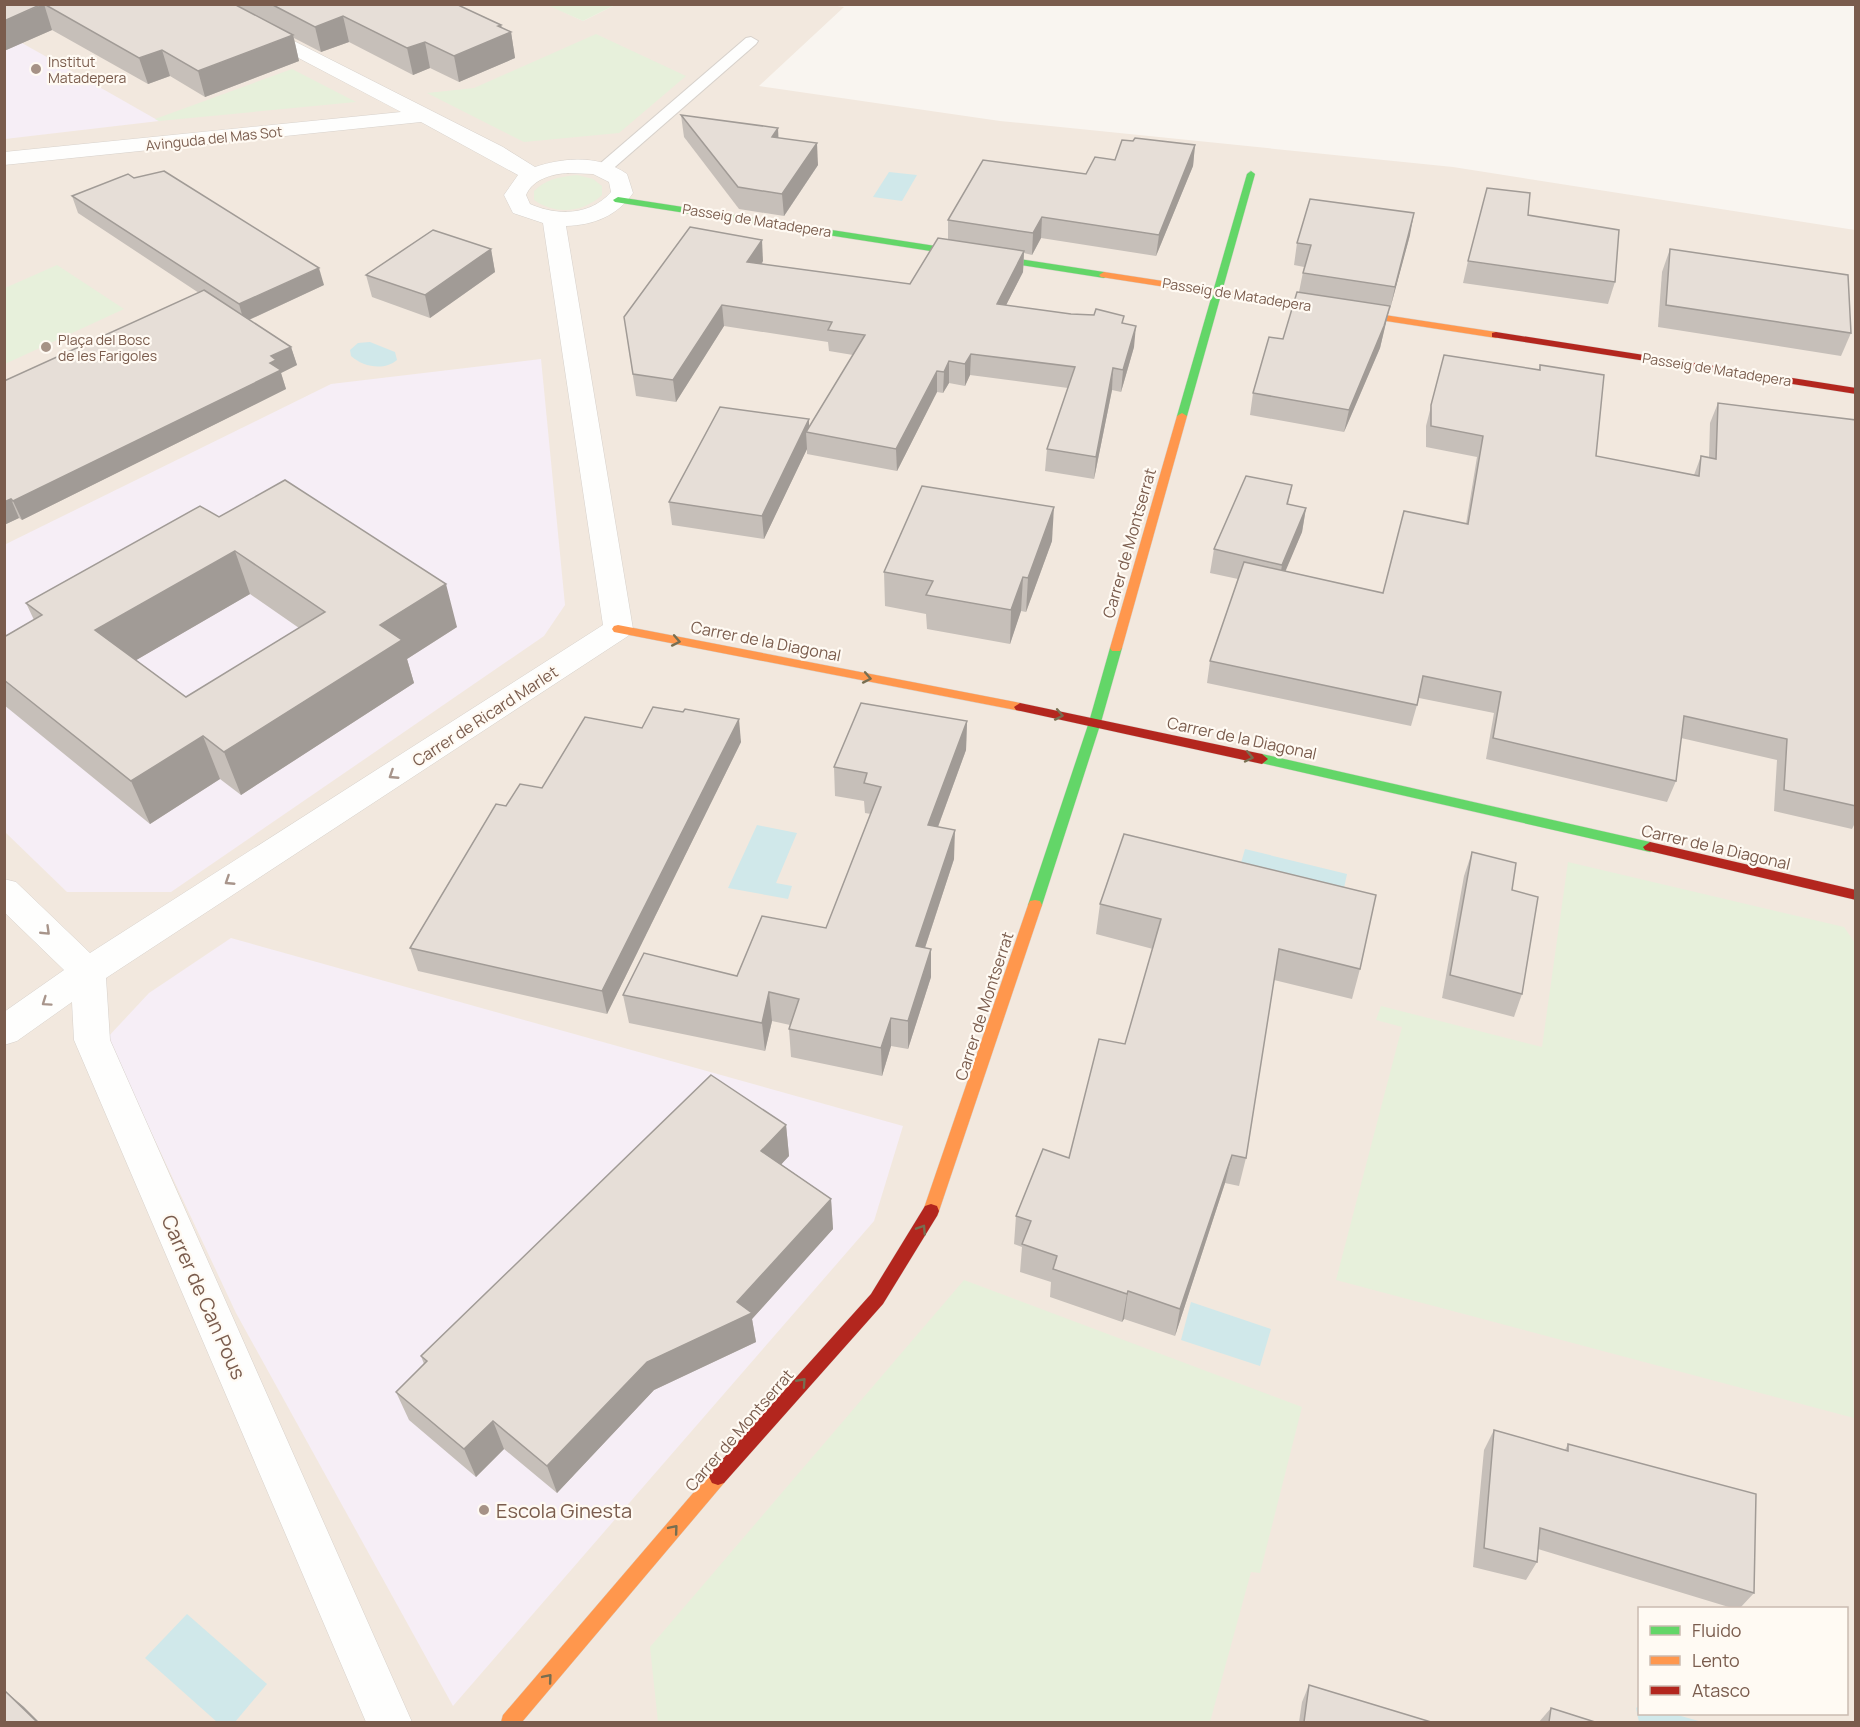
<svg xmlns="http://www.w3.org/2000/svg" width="1860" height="1727" viewBox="0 0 1860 1727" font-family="Manrope,sans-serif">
	<rect width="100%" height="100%" fill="#f9f5f0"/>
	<path fill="#f2e8de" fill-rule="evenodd" d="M547 4 583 21 615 5H831L844 7 759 86 1000 121 1453 167 1855 230V1722H5V5ZM1640 1608H1846V1714H1640Z"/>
	<g fill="#f6eef6">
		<path d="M4 33 38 52 159 121 5 139Z"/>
		<path d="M541 359 565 605 544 636 171 892H67L5 832 4 545 331 384Z"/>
		<path d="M231 938 903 1126 874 1221 453 1706 236 1313 107 1038 149 993Z"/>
	</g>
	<g fill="#e7f0db">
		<path d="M547 5 615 4V5L583 21Z"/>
		<path d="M596 34 686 76 619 133 524 142 427 93 474 88Z"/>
		<path d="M292 69 356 102 159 121 155 119Z"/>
		<path d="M577 175 593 179 602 186V195C583 213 555 215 534 200V191C546 179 559 177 577 175Z"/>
		<path d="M57 265 124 309 5 364V288Z"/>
		<path d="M1568 862 1844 927 1855 943 1856 1203C1848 1274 1851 1346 1854 1418L1336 1280 1402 1027 1376 1020 1381 1006 1542 1047Z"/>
		<path d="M964 1280 1302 1407 1260 1573 1251 1572 1210 1722H658L650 1647Z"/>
	</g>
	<g fill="#d0e8ea">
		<path d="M889 172 917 175 902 201 873 197Z"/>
		<path d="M370 342 395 352 397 360C384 371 363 367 351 356L350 350 358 343Z"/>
		<path d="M757 825 797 833 776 883 792 886 788 899 728 888Z"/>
		<path d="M1245 849 1347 874 1341 902 1237 877Z"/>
		<path d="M1191 1302 1271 1329 1260 1366 1181 1340Z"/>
		<path d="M187 1614 267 1684 235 1722H217L145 1658Z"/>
		<path d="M1639 1706 1640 1714H1674L1702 1722H1639L1636 1708Z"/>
	</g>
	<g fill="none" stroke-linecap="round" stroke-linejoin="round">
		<g stroke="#d7d1cb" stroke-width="2">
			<path id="lane" d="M751 37 758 41 756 44 608 173H596L594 170 596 167 746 38Z"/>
		</g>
		<g stroke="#d7d1cb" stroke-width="1">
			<path id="street" d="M196 4H221L503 147 535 167C566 157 599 155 627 174L633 193C617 216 594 225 566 226L633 629 628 636 106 978 110 1040 412 1722H366L74 1040 72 1002 17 1041 4 1045V1012L64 970 4 912V879L16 882 90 953 603 625 543 223 513 213 504 195 518 175 421 122 4 165V152L401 112ZM568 173 593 174 609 182 611 192C590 216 557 216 530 204L526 195C533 179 552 174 568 173Z"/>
		</g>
		<g stroke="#d9d2cb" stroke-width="1">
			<g id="fast">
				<path d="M1251 171 1255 174 1187 416 1182 419 1178 418 1177 416 1247 174Z"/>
				<path d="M618 197 1104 272 1109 275 1104 278 615 202 613 200Z"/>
				<path d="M1116 644 1122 648 1101 722 1042 905 1040 909H1030L1028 905 1089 722 1110 648Z"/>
				<path d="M1262 754 1650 842 1657 847 1650 852 1257 762 1256 759 1257 756Z"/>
			</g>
		</g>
		<g stroke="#d9d2cb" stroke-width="1">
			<g id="slow">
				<path d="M1104 272 1496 332 1501 335 1496 338 1101 277 1099 275Z"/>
				<path d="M1182 413 1187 416 1122 648 1120 651H1112L1110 648 1177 416Z"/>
				<path d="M618 625 1020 703 1026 707 1020 711 614 632 612 629 614 626Z"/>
				<path d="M1035 900 1040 901 1042 905 939 1211 937 1216 931 1218 925 1216 923 1211 1028 905 1030 901Z"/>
				<path d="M718 1469 724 1471 727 1477 724 1483 522 1722H501L503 1715 712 1471Z"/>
			</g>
		</g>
		<g stroke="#d9d2cb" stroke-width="1">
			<g id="jam">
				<path d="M1496 332 1856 388V394L1492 337V333Z"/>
				<path d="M1020 703 1262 754 1268 759 1262 764 1016 710 1014 707Z"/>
				<path d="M1650 842 1856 890V900L1645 850 1643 847Z"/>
				<path d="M931 1204 937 1206 939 1211 937 1216 883 1304 724 1483 718 1485 712 1483 709 1477 712 1471 871 1294 925 1206Z"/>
			</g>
		</g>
		<use href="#lane" fill="#fefefd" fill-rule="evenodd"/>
		<use href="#street" fill="#fefefd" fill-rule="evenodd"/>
		<use href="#fast" fill="#63d668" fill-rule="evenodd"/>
		<use href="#slow" fill="#ff974d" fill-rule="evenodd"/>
		<use href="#jam" fill="#b3261e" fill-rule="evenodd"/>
	</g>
	<g fill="#c6bfb9" fill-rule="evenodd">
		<path d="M4 4H456L501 25 502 28 511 32 515 58 459 82 430 68 413 75 349 42 321 52 294 38 299 61 205 97 170 76 148 84 52 30 4 51Z"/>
		<path d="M681 115 779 138 818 165 784 216 739 209 684 137Z"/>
		<path d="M1195 145 1193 166 1156 256 1041 238 1032 255 1024 253 1023 272 1006 305 1123 323 1134 347 1121 392 1112 390 1094 479 1045 471 1047 449 1068 388 970 375 965 386 949 383 943 393 937 392 897 471 807 454V449L764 539 672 525 669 502 809 419V427L853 355 829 351 828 342 724 326 676 402 636 396 624 317 763 261 762 264 910 284 948 239V220L1086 174 1115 160Z"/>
		<path d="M134 178 324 285 249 320 291 347 297 365 281 373 286 389 22 520 19 518 4 525V381L199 293 78 213 72 196Z"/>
		<path d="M1410 235 1390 309H1389L1380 348 1344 432 1250 415 1253 393 1283 339 1299 292 1304 267 1294 265 1297 243Z"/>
		<path d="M491 249 495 272 430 318 372 297 366 275Z"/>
		<path d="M1670 249 1851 333 1841 356 1658 327 1662 272Z"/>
		<path d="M1468 261 1615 282 1608 304 1463 283Z"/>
		<path d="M1444 355 1539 370 1540 365 1596 456 1694 475 1701 456 1709 457 1710 423 1718 403 1856 420V821L1852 829 1774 811 1777 760 1681 738 1676 781 1667 802 1486 759 1494 713 1419 698 1411 726 1207 683 1210 661 1238 579 1210 573 1214 549 1292 485 1288 504 1306 508 1302 532 1285 571 1383 593 1466 524 1477 457 1426 447V426Z"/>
		<path d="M219 517 457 627 407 659 414 683 241 795 220 779 150 824 4 705V637L34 620 26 603ZM250 594 299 628 186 697 136 660Z"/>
		<path d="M1052 541 1026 612 1021 611 1010 644 927 629 926 614 885 606 884 572Z"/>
		<path d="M967 721 966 750 938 827 954 859 925 948 931 977 908 1049 891 1046 882 1076 791 1057 789 1029 790 1025 772 1021 765 1051 629 1023 623 995 737 976 826 928 871 814 865 813 864 801 835 796 834 767Z"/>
		<path d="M642 728 741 742 607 1014 418 971 410 948 506 806 542 788Z"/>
		<path d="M1472 852 1512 890 1522 994 1514 1017 1442 998 1464 876Z"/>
		<path d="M1100 904 1360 969 1352 999 1274 980 1246 1158 1239 1186 1225 1183 1175 1336 1124 1319 1122 1322 1050 1297 1051 1282 1020 1272 1022 1247 1014 1244 1016 1216 1069 1158 1125 1044 1153 949 1096 934Z"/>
		<path d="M786 1125 789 1156 781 1164 831 1199 833 1229 752 1319 756 1342 654 1390 557 1493 504 1449 476 1477 409 1420 396 1392 424 1364 421 1356Z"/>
		<path d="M1494 1430 1565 1450 1568 1444 1754 1593 1740 1608H1732L1538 1549 1537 1562 1526 1580 1473 1567 1484 1450Z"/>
		<path d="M1309 1685 1431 1722H1299L1302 1702Z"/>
		<path d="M1551 1708 1595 1722H1539Z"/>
	</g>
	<g fill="#a19b96">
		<path d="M44 4 52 30 4 51V21Z"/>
		<path d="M343 16 349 42 321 52 315 27Z"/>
		<path d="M501 25 503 35 511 32 515 58 459 82 454 56Z"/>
		<path d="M293 35 299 61 205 97 198 71Z"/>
		<path d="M425 42 430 68 413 75 407 48Z"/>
		<path d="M162 50 170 76 148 84 139 58Z"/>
		<path d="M778 128 779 149 772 137Z"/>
		<path d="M817 143 818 165 784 216 782 194Z"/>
		<path d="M1195 145 1193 166 1156 256 1159 235Z"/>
		<path d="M1414 213 1410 235 1390 309 1395 287Z"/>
		<path d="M1042 217 1041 238 1032 255 1033 233Z"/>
		<path d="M762 240 763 261 748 283 747 262Z"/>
		<path d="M491 249 495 272 430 318 425 295Z"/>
		<path d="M1024 251 1023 272 996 325 997 304Z"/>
		<path d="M319 268 324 285 244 322 239 304Z"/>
		<path d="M722 305 724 326 676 402 673 380Z"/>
		<path d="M1390 306 1380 348 1344 432 1349 410Z"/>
		<path d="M1136 326 1134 347 1121 392 1123 370Z"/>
		<path d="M291 347 297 365 281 373 286 389 22 520 13 501 270 363 271 356Z"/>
		<path d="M971 354 970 375 965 386V364Z"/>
		<path d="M949 361V383L943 393 944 372Z"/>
		<path d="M1113 368 1112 390 1094 479 1096 457Z"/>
		<path d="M937 371V392L897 471 896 449Z"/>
		<path d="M809 419V433L806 432 807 449 764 539 762 516Z"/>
		<path d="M11 499 19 518 4 525V502Z"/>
		<path d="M1054 507 1052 541 1026 612 1028 578Z"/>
		<path d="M1306 508 1302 532 1278 589 1282 565Z"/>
		<path d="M235 551 250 594 114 673 95 630Z"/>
		<path d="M1023 577 1021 611 1010 644 1011 610Z"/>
		<path d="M446 584 457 627 407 659 414 683 241 795 224 752 380 625Z"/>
		<path d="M739 719 741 742 607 1014 602 991Z"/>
		<path d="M967 721 966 750 928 854V825Z"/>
		<path d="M203 736 220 779 150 824 131 781Z"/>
		<path d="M955 830 954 859 916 975V946Z"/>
		<path d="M931 949V977L908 1049V1021Z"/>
		<path d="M769 992 772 1021 765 1051 762 1023Z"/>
		<path d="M891 1018V1046L882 1076 881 1048Z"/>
		<path d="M786 1125 789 1156 765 1182 761 1151Z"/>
		<path d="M1232 1155 1225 1183 1175 1336 1180 1309Z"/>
		<path d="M831 1199 833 1229 752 1319 756 1342 654 1390 557 1493 547 1466 647 1362 737 1302Z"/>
		<path d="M1128 1291 1124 1319 1122 1322 1127 1294Z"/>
		<path d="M493 1421 504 1449 476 1477 464 1449Z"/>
		<path d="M4 1690 24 1707 39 1722H37Z"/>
	</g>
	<g fill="#e6ded7" stroke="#a19b96" stroke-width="1.5" fill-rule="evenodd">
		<path d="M4 4H42L4 21Z"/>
		<path d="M44 4H234L293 35 198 71 162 50 139 58Z"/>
		<path d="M271 4H456L501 25 498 26 511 32 454 56 425 42 407 48 343 16 315 27Z"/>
		<path d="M681 115 778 128 772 137 817 143 782 194 738 187Z"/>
		<path d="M1135 138 1195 145 1159 235 1042 217 1033 233 948 220 983 160 1086 174 1095 157 1115 160 1122 140 1133 141Z"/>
		<path d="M164 171 319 268 239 304 72 196 128 174 134 178Z"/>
		<path d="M1487 188 1530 193 1528 215 1619 230 1615 282 1468 261Z"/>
		<path d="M1310 199 1414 213 1395 287 1303 273 1311 245 1297 243Z"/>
		<path d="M690 227 762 240 747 262 910 284 938 238 1024 251 997 304 1071 314 1094 315 1096 309 1124 316 1122 323 1136 326 1123 370 1113 368 1096 457 1047 449 1075 367 971 354 965 364 949 361 944 372 937 371 896 449 806 432 865 335 828 330 832 322 722 305 673 380 633 374 624 317Z"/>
		<path d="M433 230 491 249 425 295 366 275Z"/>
		<path d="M1670 249 1848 275 1851 333 1666 305Z"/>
		<path d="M204 290 291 347 271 356 276 360 270 363 281 370 13 501 11 499 4 502V381Z"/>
		<path d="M1297 292 1390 306 1384 326 1349 410 1253 393 1269 337 1283 339Z"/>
		<path d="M1444 355 1540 370V365L1604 375 1596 456 1699 476 1701 456 1716 459 1718 403 1856 420V806L1784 790 1787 739 1684 716 1676 781 1493 738 1501 692 1423 676 1417 705 1210 661 1244 562 1383 593 1404 511 1468 524 1483 436 1431 426V405Z"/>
		<path d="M720 407 809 419 762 516 669 502Z"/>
		<path d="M1246 476 1292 485 1287 504 1306 508 1282 565 1214 549Z"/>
		<path d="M285 480 446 584 380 625 402 640 224 752 203 736 131 781 4 680V637L42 615 26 603 200 506 219 517ZM235 551 325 612 186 697 95 630Z"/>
		<path d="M922 486 1054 507 1028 578 1023 577 1011 610 926 595 933 581 884 572Z"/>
		<path d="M861 703 967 721 928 825 955 830 916 946 931 949 908 1021 891 1018 881 1048 789 1029 799 999 769 992 762 1023 623 995 644 953 737 976 762 916 826 928 881 787 864 783 867 773 834 767Z"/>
		<path d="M653 707 683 712 685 709 739 719 602 991 410 948 496 804 506 806 520 784 542 788 585 717 642 728Z"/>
		<path d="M1124 834 1376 895 1360 969 1279 949 1246 1158 1232 1155 1180 1309 1128 1291 1127 1294 1053 1269 1057 1256 1022 1244 1031 1221 1016 1216 1043 1149 1069 1158 1099 1039 1125 1044 1161 919 1100 904Z"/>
		<path d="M1472 852 1516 863 1512 890 1538 897 1522 994 1450 975Z"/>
		<path d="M711 1075 786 1125 761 1151 831 1199 737 1302 752 1313 647 1362 547 1466 493 1421 464 1449 396 1392 427 1361 421 1356Z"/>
		<path d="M1494 1430 1568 1451V1444L1756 1494 1754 1593 1540 1528 1537 1562 1484 1548Z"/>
		<path d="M1309 1685 1431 1722H1304Z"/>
		<path d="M4 1690 37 1722H4Z"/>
		<path d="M1551 1708 1595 1722H1549Z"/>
	</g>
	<defs><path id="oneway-chevron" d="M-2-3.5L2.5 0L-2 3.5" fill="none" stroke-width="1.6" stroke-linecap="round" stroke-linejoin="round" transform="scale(1.5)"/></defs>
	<g stroke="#776e51">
		<use href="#oneway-chevron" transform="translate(676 641) rotate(11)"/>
		<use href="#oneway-chevron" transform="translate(867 678) rotate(11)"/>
		<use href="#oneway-chevron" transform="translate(1059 715) rotate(11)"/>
		<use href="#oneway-chevron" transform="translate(1249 757) rotate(12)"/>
		<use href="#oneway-chevron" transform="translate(922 1229) rotate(-57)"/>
		<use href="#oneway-chevron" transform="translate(802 1382) rotate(-48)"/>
		<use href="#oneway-chevron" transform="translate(674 1529) rotate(-50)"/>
		<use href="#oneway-chevron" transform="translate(548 1678) rotate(-50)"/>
	</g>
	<g stroke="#a8958b">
		<use href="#oneway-chevron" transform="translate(393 775) rotate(147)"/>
		<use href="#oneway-chevron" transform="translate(229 881) rotate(147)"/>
		<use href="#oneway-chevron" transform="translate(46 931) rotate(44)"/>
		<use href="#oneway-chevron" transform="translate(46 1002) rotate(145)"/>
	</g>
	<g fill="#a69286" stroke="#fffaf3" stroke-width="2">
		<circle cx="36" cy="69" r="6"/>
		<circle cx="46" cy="347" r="6"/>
		<circle cx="484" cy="1510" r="6"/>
	</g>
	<g text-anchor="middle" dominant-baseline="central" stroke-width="4.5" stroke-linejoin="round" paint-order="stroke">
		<g font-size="14" fill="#7a5c4d" stroke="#fffaf3" text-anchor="start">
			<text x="48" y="61">Institut<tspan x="48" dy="16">Matadepera</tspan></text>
			<text x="58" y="339">Plaça del Bosc<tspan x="58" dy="16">de les Farigoles</tspan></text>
		</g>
		<g font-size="14" fill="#7a5c4d" stroke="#fffaf3">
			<text transform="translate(214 138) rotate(-6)">Avinguda del Mas Sot</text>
			<text transform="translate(757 220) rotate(9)">Passeig de Matadepera</text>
			<text transform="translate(1237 294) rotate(9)">Passeig de Matadepera</text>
			<text transform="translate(1717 369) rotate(9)">Passeig de Matadepera</text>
		</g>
		<g font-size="16" fill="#7a5c4d" stroke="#fffaf3">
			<text transform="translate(1129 543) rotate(-74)">Carrer de Montserrat</text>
			<text transform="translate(766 641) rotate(11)">Carrer de la Diagonal</text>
			<text transform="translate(485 716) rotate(-33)">Carrer de Ricard Marlet</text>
			<text transform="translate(1242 738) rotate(12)">Carrer de la Diagonal</text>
			<text transform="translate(1716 847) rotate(13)">Carrer de la Diagonal</text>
			<text transform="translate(984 1006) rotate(-72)">Carrer de Montserrat</text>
			<text transform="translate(739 1430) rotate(-49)">Carrer de Montserrat</text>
		</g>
		<g font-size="20" fill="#7a5c4d" stroke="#fffaf3">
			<text transform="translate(204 1297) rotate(66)">Carrer de Can Pous</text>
		</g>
		<g font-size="20" fill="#7a5c4d" stroke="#fffaf3" text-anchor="start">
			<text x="496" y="1510">Escola Ginesta</text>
		</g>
	</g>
	<rect width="1860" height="1727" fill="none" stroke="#7a5c4d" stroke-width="12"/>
	<rect x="1638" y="1607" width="210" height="108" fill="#fffaf3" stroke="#cabbb1" stroke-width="1.5"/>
	<rect x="1650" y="1626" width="30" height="9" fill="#63d668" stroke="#cabbb1" stroke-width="1.5"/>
	<text x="1692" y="1637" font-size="18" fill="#7a5c4d">Fluido</text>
	<rect x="1650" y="1656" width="30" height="9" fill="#ff974d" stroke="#cabbb1" stroke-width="1.5"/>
	<text x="1692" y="1667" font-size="18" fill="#7a5c4d">Lento</text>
	<rect x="1650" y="1686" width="30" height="9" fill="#b3261e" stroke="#cabbb1" stroke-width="1.5"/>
	<text x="1692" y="1697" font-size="18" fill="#7a5c4d">Atasco</text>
</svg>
